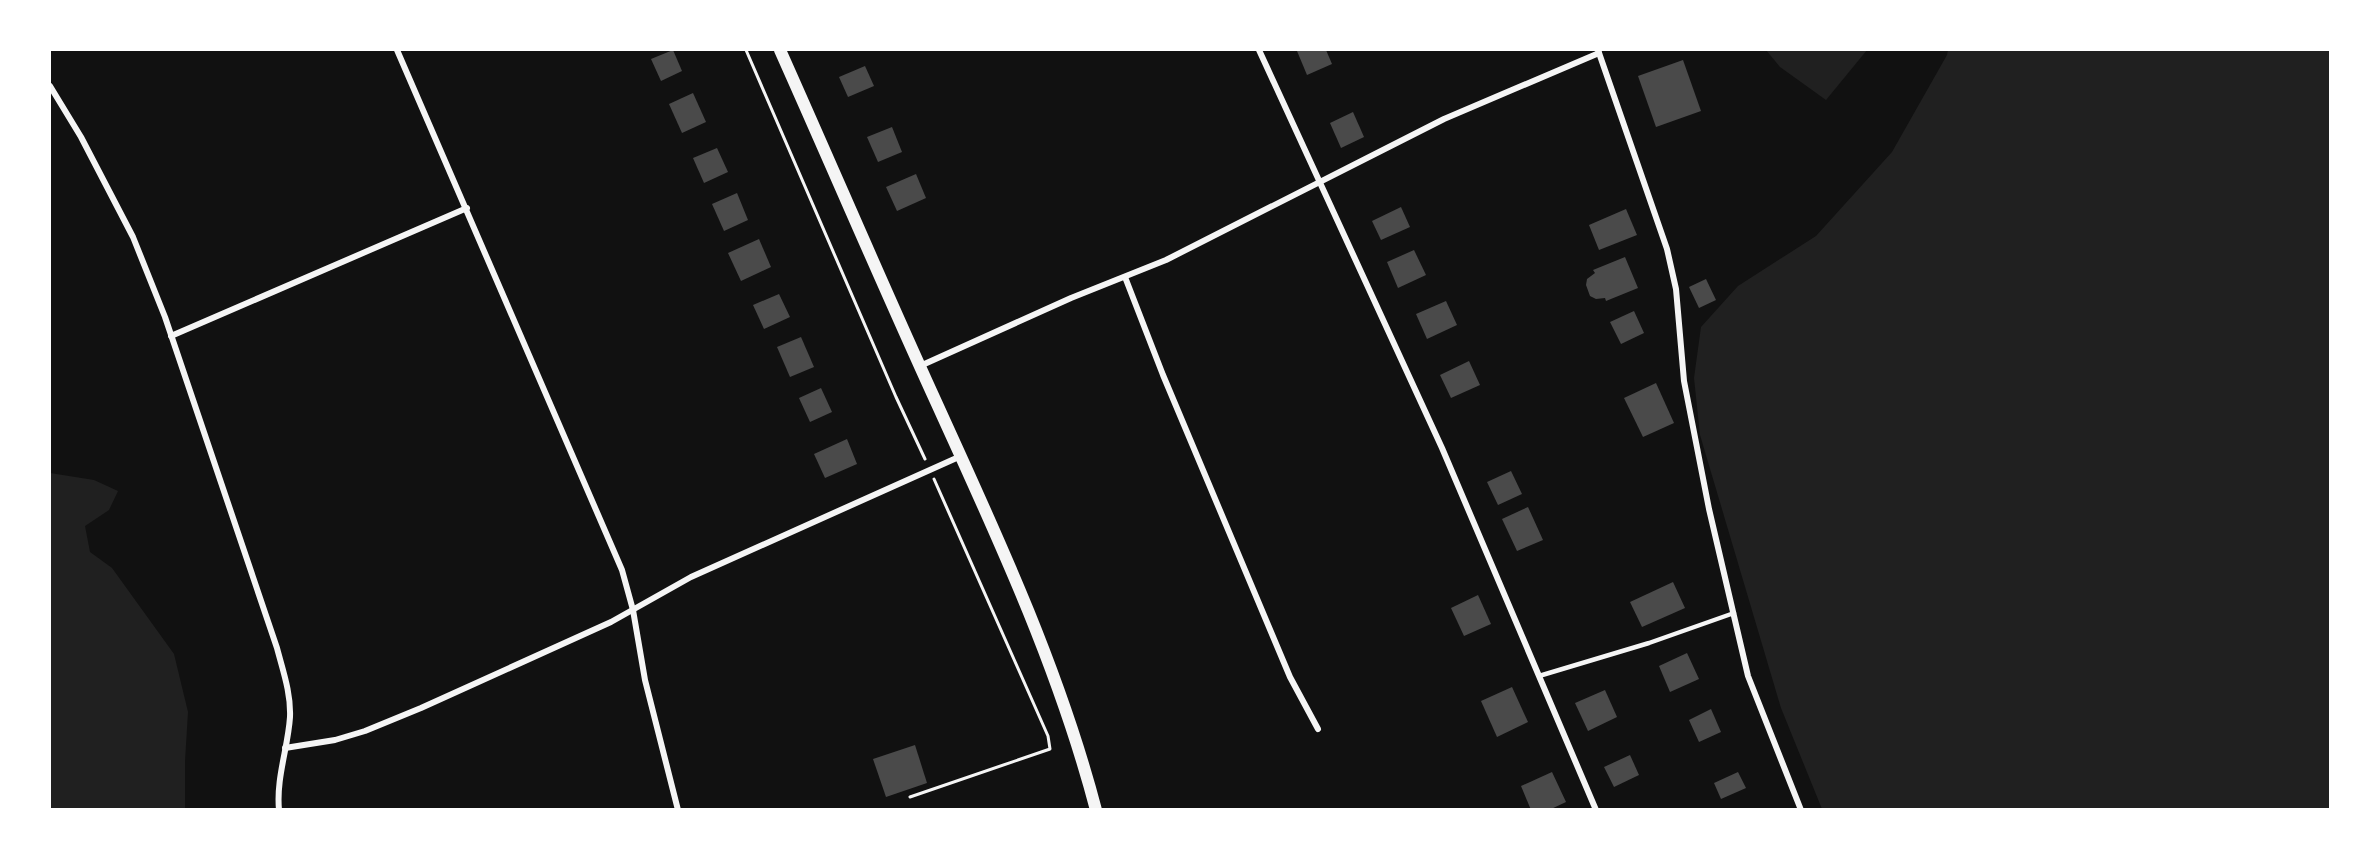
<svg xmlns="http://www.w3.org/2000/svg" width="2380" height="859" viewBox="0 0 2380 859" font-family="'DejaVu Sans',sans-serif">
	<rect width="100%" height="100%" fill="#111"/>
	<g fill="#202020">
		<path d="M1766 50H1867L1826 100 1780 67Z"/>
		<path d="M1948 50H2330V809H1822L1781 708 1700 435 1694 378 1701 327 1738 286 1816 236 1892 152 1947 55Z"/>
		<path d="M50 473 94 480 118 491 109 510 85 526 90 552 112 568 174 654 188 712 185 761V809H50Z"/>
	</g>
	<g fill="#4a4a4a">
		<path d="M673 50 682 71 661 81 651 59Z"/>
		<path d="M1300 50H1326L1332 64 1307 75 1297 51Z"/>
		<path d="M1683 60 1701 111 1656 127 1638 76Z"/>
		<path d="M865 66 874 86 848 97 839 77Z"/>
		<path d="M693 93 706 122 682 133 669 104Z"/>
		<path d="M1353 112 1364 137 1341 148 1330 123Z"/>
		<path d="M892 127 902 152 878 162 867 137Z"/>
		<path d="M717 148 728 172 704 183 693 158Z"/>
		<path d="M916 174 926 198 897 211 886 187Z"/>
		<path d="M737 193 748 220 724 231 712 204Z"/>
		<path d="M1401 207 1410 227 1381 240 1372 221Z"/>
		<path d="M1626 209 1637 235 1599 250 1589 225Z"/>
		<path d="M759 239 771 267 741 281 728 253Z"/>
		<path d="M1414 250 1426 275 1398 288 1387 262Z"/>
		<path d="M1625 257 1638 288 1606 301 1605 298 1596 299 1590 296 1586 285 1587 279 1595 273 1593 270Z"/>
		<path d="M1706 279 1716 300 1699 308 1689 287Z"/>
		<path d="M779 294 790 317 764 329 753 305Z"/>
		<path d="M1446 301 1457 325 1427 339 1416 314Z"/>
		<path d="M1634 311 1644 333 1621 344 1610 322Z"/>
		<path d="M801 337 814 367 790 377 777 347Z"/>
		<path d="M1469 361 1480 385 1451 398 1440 375Z"/>
		<path d="M1656 383 1674 423 1643 437 1624 398Z"/>
		<path d="M821 388 832 412 810 422 799 398Z"/>
		<path d="M847 439 857 464 825 478 814 454Z"/>
		<path d="M1511 471 1522 494 1498 505 1487 482Z"/>
		<path d="M1528 507 1543 540 1517 551 1502 519Z"/>
		<path d="M1673 582 1685 608 1642 627 1630 602Z"/>
		<path d="M1478 595 1491 624 1464 636 1451 608Z"/>
		<path d="M1687 653 1699 679 1670 692 1659 666Z"/>
		<path d="M1512 687 1528 722 1497 737 1481 701Z"/>
		<path d="M1605 690 1617 717 1588 731 1575 703Z"/>
		<path d="M1711 709 1721 732 1699 742 1689 720Z"/>
		<path d="M915 745 927 783 886 797 873 759Z"/>
		<path d="M1630 755 1639 775 1614 787 1604 767Z"/>
		<path d="M1552 772 1566 802 1549 810H1531L1521 786Z"/>
		<path d="M1738 772 1746 788 1721 799 1714 783Z"/>
	</g>
	<g fill="none" stroke-linecap="round" stroke-linejoin="round">
		<g stroke="#f5f5f5" stroke-width="3">
			<path d="M746 50 896 397 925 459"/>
			<path d="M910 797 1050 749 1048 736 934 479"/>
		</g>
		<path stroke="#f5f5f5" stroke-width="4.5" d="M1539 676 1649 643 1734 613"/>
		<g stroke="#f5f5f5" stroke-width="6">
			<path d="M397 50 622 570 633 610 645 680 678 810"/>
			<path d="M1259 50 1442 448 1596 810"/>
			<path d="M1598 50 1667 249 1676 289 1684 381 1709 509 1748 676 1801 810"/>
			<path d="M50 86 81 137 133 237 165 317 277 648C283 671 291 693 290 717 288 748 276 778 279 810"/>
			<path d="M1125 277 1163 375 1290 677 1318 729"/>
			<path d="M171 336 467 208"/>
			<path d="M920 366 1071 298 1166 260 1444 119 1599 53"/>
			<path d="M285 748 335 740 365 731 421 708 611 622 691 577 961 456"/>
		</g>
		<path stroke="#f5f5f5" stroke-width="12" d="M780 50C831 164 880 279 932 393 994 529 1058 665 1096 810"/>
	</g>
	<rect width="2380" height="859" fill="none" stroke="#ffffff" stroke-width="102"/>
</svg>
